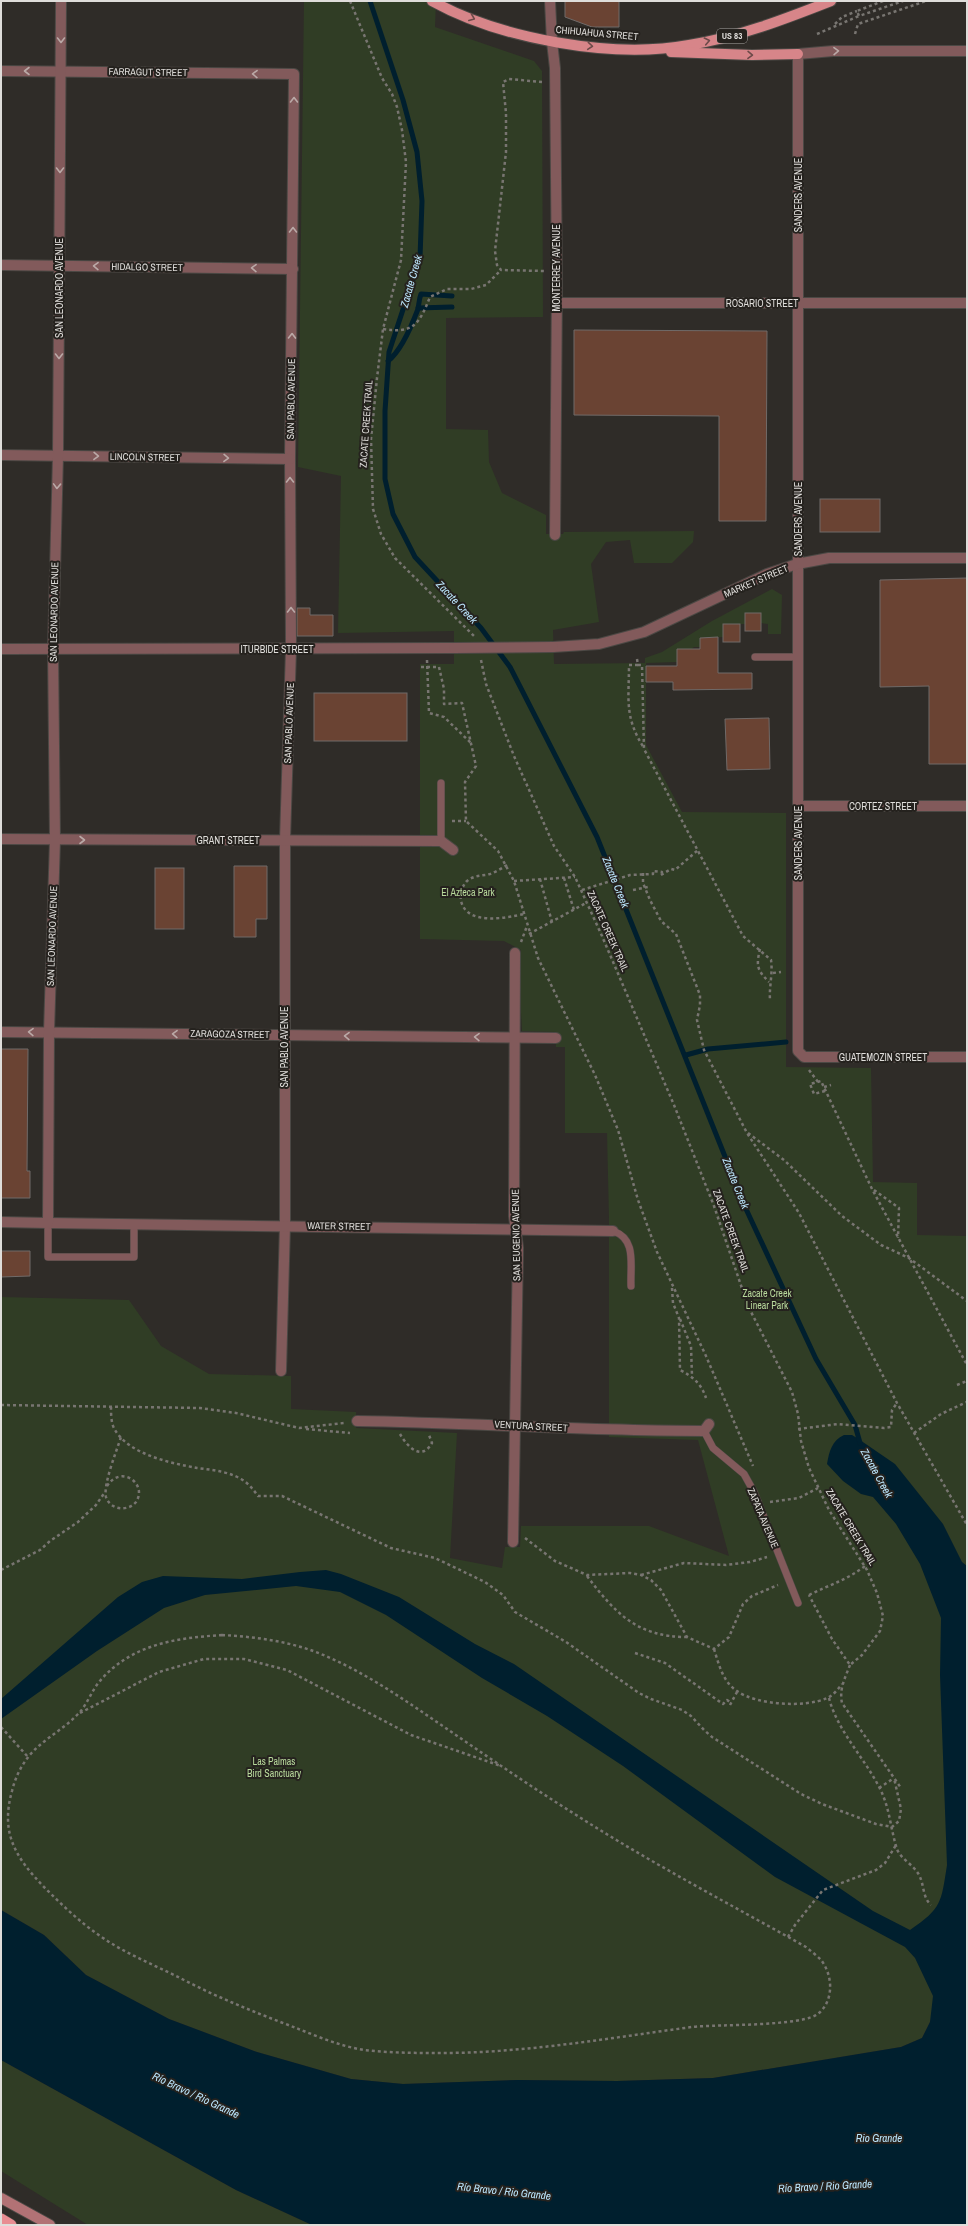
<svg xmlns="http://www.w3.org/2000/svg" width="968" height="2226" viewBox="0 0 968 2226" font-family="'Archivo Narrow',sans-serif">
	<rect width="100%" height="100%" fill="#2f2c28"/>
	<g fill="#303d25">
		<path d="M304 1H436L435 27 534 61 542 71 543 317 446 318V429L488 430 489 462 502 493 546 515V534H563L564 532 694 531 693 542 672 563H634L630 540 606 542 591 564 599 622 553 630 554 664 645 663V658L662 652 712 621 772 589 782 595 781 634H768V624L761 623V613H745V624H724L723 637 700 638V647H694L677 662 646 663V745L682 812 786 813V1067L871 1068 873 1182 917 1183V1235L967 1236V1947L922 2038 901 2047 713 2078 617 2081 518 2080 403 2084 351 2079 257 2052 169 2019 86 1975 44 1935 1 1910V1297L129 1300 161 1346 209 1374 291 1376V1409L356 1412V1428L457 1433 450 1558 502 1568 505 1547H520L521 1526H649L729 1556 698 1440 609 1437V1218L607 1133H565V1047H556V1032L522 1031 519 975 521 950 504 941 420 939V664H454V631L338 633 341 476 298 467Z"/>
		<path d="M1 2060 236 2190 312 2225H88L1 2171Z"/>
	</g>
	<path fill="#001f2e" d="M844 1435H852L857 1438 895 1464 943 1524 962 1562 967 1566V2225H312L236 2190 1 2060V1910L44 1935 86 1975 169 2019 257 2052 351 2079 403 2084 518 2080 617 2081 713 2078 901 2047 922 2038 930 2022 933 1996 915 1958 905 1947 775 1877 623 1766 547 1716 482 1678 386 1615 340 1592 296 1586 205 1595 164 1608 97 1651 1 1719V1699L118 1597 142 1582 163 1576 242 1579 300 1572 326 1570 341 1574 399 1597 475 1644 514 1664 873 1911 910 1930C942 1908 941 1903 947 1865L940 1675 941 1618 920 1564 896 1524 873 1497 861 1494 843 1481 827 1464C829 1452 832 1440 844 1435Z"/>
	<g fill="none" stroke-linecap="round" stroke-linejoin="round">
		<g stroke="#001f2e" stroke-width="5">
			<path d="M370 1 403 100 417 152 422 201 420 258 389 352 385 411V479L393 514 415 557 481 628 510 667 597 837 746 1209 816 1359 855 1425 860 1443"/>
			<path d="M418 308 452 307"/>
			<path d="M388 361C402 350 412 325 418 309 419 304 419 299 421 294L452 296"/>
			<path d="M686 1055 708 1049 786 1042"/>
		</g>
	</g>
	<g fill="#6a4333" stroke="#706a68">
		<path d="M565 1H619V27H592L565 17Z"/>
		<path d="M574 330 767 331 766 521H719V416L574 415Z"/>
		<rect x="820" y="499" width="60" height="33"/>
		<path d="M967 578V764H929V686L880 687V580Z"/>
		<path d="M297 608H310V615H333V636H297Z"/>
		<rect x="745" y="613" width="16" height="18"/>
		<rect x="723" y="624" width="17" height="18"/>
		<path d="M718 637V673H752V689L673 690V682H646V666H677V649H700V638Z"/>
		<rect x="314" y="693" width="93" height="48"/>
		<path d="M769 718 770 769 727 770 725 719Z"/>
		<path d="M234 866H267V919H256V937H234Z"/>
		<rect x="155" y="868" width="29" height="61"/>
		<path d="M1 1049H28L27 1171H30V1198H1Z"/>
		<path d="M1 1251H30V1276L1 1277Z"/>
	</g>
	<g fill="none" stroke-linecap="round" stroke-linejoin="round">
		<g stroke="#4b4844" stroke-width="8">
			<g id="service">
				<path d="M755 657H798"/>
				<path d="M441 841V783"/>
				<path d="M48 1223V1257H134V1224"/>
				<path d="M613 1231C637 1239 630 1265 631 1286"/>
				<path d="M704 1431 713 1448 744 1474 754 1492 798 1603"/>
			</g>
		</g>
		<g stroke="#4b4844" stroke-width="12">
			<g id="minor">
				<path d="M552 42 555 68 557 286 555 535"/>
				<path d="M798 54V1051L804 1057H967"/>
				<path d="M1 71 294 74 290 459 291 649 285 840V1225L281 1371"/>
				<path d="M1 265 293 269"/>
				<path d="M557 303H967"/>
				<path d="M1 455 290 459"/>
				<path d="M798 806H967"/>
				<path d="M1 839 441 841 453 850"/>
				<path d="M1 1032 556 1038"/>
				<path d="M48 1223 613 1231"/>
				<path d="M357 1421C473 1423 588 1431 704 1431L709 1424"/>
				<path d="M513 1542 518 1248 514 1216 515 953"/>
			</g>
		</g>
		<g stroke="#4b4844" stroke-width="12">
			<g id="tertiary">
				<path d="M550 1 552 42"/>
				<path d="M798 54 833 51H967"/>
				<path d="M553 647 599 644 644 632 767 574 797 564 829 558H967"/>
				<path d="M1 649 454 648"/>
				<path d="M1 1222 48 1223 49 1032 55 840 53 649 58 456 61 1"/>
			</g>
		</g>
		<g stroke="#4b4844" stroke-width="12">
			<path id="secondary" d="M1 2198 50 2225"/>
		</g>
		<g stroke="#4b4844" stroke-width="12">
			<g id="primary">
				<path d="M432 1C501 39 612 59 689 45 739 37 785 19 831 1"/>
				<path d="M671 52 752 55 798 54"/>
			</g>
		</g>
		<g stroke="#4b4844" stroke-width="12">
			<path id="trunk" d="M1 2219 11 2225"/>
		</g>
		<g stroke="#787571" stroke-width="2.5" stroke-dasharray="3 3" stroke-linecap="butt">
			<path d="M350 1 382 78 392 94 397 107 402 130 406 162 401 260 383 329 377 378 371 439 373 509 381 534 395 558 474 636"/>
			<path d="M883 1 857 11 859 16 903 1"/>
			<path d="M835 24 842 17 857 11"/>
			<path d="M817 34 859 16"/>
			<path d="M855 34 858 24 926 1"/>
			<path d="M542 82 509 79 503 82 506 113V152L495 251 497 265 501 270 544 271"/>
			<path d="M383 329C414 334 419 324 430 297L447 289H471L486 285 501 270"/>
			<path d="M637 659 638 665H642L644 749 743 936 771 960C773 974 769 986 770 1000"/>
			<path d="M427 660 429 713 444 717 471 743"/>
			<path d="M481 660 486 684 514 756 554 846 575 877 602 936 674 1105 714 1206 748 1306 792 1392 798 1414 801 1441 809 1468 829 1510 867 1570 877 1593 883 1616 880 1631 862 1655 850 1665 832 1639 809 1595"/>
			<path d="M638 665H629C629 699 624 717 644 748"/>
			<path d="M421 667H439L444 689V704L462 703 476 766 465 782 466 821 498 851 514 881 538 958 595 1075 618 1130 638 1200 657 1252 706 1356 753 1466"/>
			<path d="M452 821H466"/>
			<path d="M507 865C502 868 496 872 490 874 482 876 474 875 467 881 462 886 460 894 461 901 467 926 506 918 524 914"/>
			<path d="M643 873V883L650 900 661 921 676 934 700 995V1005L697 1020 704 1050 747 1133 799 1213 897 1403 967 1525"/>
			<path d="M661 875 671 869 675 870 698 850"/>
			<path d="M564 878 574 910"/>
			<path d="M540 879 552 922"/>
			<path d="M514 881 575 877"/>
			<path d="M582 890 630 875 653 874V871L662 872 661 875"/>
			<path d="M633 890 648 887"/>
			<path d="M529 934 586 903"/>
			<path d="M521 942 527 926"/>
			<path d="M760 949C756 966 757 970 769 982"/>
			<path d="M773 973 781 972"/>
			<path d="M809 1070 818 1082"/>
			<path d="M824 1087 831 1085"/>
			<path d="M825 1091 814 1094 810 1084 821 1081 872 1189 967 1365"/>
			<path d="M748 1133 784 1160 842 1216 881 1245 909 1258 967 1301"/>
			<path d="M874 1190 899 1208 898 1238"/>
			<path d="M672 1288 673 1303 679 1318 680 1370C693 1377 701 1383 706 1398"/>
			<path d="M680 1319 691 1346 692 1376"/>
			<path d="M957 1385 967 1381"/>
			<path d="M1 1405 200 1408 236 1413 299 1428 344 1423"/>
			<path d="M111 1407C111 1414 111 1424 115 1430 130 1455 171 1463 197 1468 212 1470 227 1471 241 1479 248 1483 253 1489 258 1496H282L391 1548 435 1558 485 1582 503 1595 515 1612 566 1642 639 1693 651 1699 682 1710 691 1716 704 1730 712 1737 801 1794 822 1804 876 1824 892 1827 899 1821 901 1809 894 1778"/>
			<path d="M306 1429 350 1433"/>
			<path d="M798 1429 838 1424 884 1428 891 1427 892 1410 897 1403"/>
			<path d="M914 1433 941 1414 967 1402"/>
			<path d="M400 1434C407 1446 421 1462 432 1443L429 1435"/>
			<path d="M107 1486C121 1464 148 1484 136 1502 128 1512 110 1510 106 1497 103 1484 117 1450 121 1437"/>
			<path d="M770 1502 799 1498 818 1488"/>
			<path d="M525 1538 555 1561 587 1575 630 1573 641 1575 651 1580 661 1590 687 1637 714 1649 729 1637 743 1604 752 1596 778 1585"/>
			<path d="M1 1570 40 1550 50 1541 78 1522 96 1505 105 1492"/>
			<path d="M641 1575 684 1563 726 1565 750 1562 767 1557"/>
			<path d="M587 1576C615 1613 637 1637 687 1637"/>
			<path d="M809 1595C829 1585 847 1580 865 1566"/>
			<path d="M222 1635C256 1637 289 1641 321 1654 360 1670 396 1694 431 1718 478 1750 525 1783 573 1813 649 1862 728 1903 806 1947 811 1951 817 1956 821 1960 833 1975 834 2000 819 2013 804 2027 718 2024 692 2027 609 2038 526 2053 442 2053 416 2053 390 2053 364 2050 339 2046 314 2035 291 2026 254 2012 219 1998 184 1980 157 1966 128 1955 103 1938 82 1924 63 1906 45 1888 16 1858 0 1834 12 1791 15 1778 21 1766 29 1756 43 1739 63 1730 78 1714 87 1705 91 1692 99 1682 131 1644 176 1638 222 1635Z"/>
			<path d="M714 1649C719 1665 723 1682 737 1691 756 1705 806 1708 827 1698 833 1696 838 1689 842 1684"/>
			<path d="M635 1653 665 1663 723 1704 727 1700 731 1703"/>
			<path d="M850 1665C845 1678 839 1689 842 1703L901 1788"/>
			<path d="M829 1698C838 1733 867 1760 882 1793 890 1811 891 1831 897 1849 901 1860 915 1865 920 1877 924 1886 923 1898 931 1905"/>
			<path d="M730 1705 737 1692"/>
			<path d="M80 1713 159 1672 204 1659H244L287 1670 411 1735 501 1766"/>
			<path d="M1 1727 28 1757"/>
			<path d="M879 1788 894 1778"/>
			<path d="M788 1937 795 1925 823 1890 876 1870 885 1863 896 1845"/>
		</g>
		<use href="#service" stroke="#825a5b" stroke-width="7"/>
		<use href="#minor" stroke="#825a5b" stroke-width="10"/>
		<use href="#tertiary" stroke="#825a5b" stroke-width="10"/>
		<use href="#secondary" stroke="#b27275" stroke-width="10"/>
		<use href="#primary" stroke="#d78589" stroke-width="10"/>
		<use href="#trunk" stroke="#e88d92" stroke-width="11"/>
		<g stroke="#4b4844" stroke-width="12" stroke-linecap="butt">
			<path id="tertiary-bridge" d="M454 648 553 647"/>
		</g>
		<use href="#tertiary-bridge" stroke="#825a5b" stroke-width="10"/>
	</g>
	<defs><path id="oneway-chevron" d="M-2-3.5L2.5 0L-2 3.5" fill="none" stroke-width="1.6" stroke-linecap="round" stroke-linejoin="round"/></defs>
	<g stroke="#6c4a49">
		<use href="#oneway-chevron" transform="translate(472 18) rotate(22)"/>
		<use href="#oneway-chevron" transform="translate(707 41) rotate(-12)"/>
		<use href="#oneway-chevron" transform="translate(590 46) rotate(5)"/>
		<use href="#oneway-chevron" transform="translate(750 55) rotate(1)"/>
	</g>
	<g stroke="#baa9a7">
		<use href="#oneway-chevron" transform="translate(61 40) rotate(90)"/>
		<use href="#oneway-chevron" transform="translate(836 51) rotate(-1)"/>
		<use href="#oneway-chevron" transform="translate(27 71) rotate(180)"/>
		<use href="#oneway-chevron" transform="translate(255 74) rotate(-179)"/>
		<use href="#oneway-chevron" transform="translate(294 100) rotate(-90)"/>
		<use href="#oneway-chevron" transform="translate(60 170) rotate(90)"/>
		<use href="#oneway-chevron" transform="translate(293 230) rotate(-90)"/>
		<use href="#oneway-chevron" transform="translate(96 266) rotate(-179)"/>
		<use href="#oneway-chevron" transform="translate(254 268) rotate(-179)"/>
		<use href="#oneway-chevron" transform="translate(292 336) rotate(-89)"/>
		<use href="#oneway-chevron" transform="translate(59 356) rotate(90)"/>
		<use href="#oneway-chevron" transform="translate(96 456) rotate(1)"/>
		<use href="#oneway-chevron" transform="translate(226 458) rotate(1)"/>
		<use href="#oneway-chevron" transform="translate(290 480) rotate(-90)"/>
		<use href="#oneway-chevron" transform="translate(57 486) rotate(92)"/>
		<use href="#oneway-chevron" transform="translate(291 610) rotate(-90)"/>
		<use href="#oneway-chevron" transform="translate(82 840)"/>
		<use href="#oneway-chevron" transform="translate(31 1032) rotate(-179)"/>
		<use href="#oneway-chevron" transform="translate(175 1034) rotate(-179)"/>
		<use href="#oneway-chevron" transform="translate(347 1036) rotate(-179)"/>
		<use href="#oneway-chevron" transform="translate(477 1037) rotate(-179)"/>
	</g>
	<g text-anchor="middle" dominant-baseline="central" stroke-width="4" stroke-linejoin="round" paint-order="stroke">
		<rect fill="#25221e" stroke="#a7a5a2" stroke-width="1" x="717" y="29" width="30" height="14" rx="3"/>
		<g font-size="9" font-weight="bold" fill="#dfddda">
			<text x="732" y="36">US 83</text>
		</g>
		<g font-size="10" fill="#dfddda" stroke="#25221e">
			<text transform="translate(597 33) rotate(5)">CHIHUAHUA STREET</text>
			<text transform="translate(148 72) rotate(1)">FARRAGUT STREET</text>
			<text transform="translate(798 195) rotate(-90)">SANDERS AVENUE</text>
			<text transform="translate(147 267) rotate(1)">HIDALGO STREET</text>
			<text transform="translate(556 268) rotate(-90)">MONTERREY AVENUE</text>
			<text transform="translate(59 288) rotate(-90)">SAN LEONARDO AVENUE</text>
			<text x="762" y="303">ROSARIO STREET</text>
			<text transform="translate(291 399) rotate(-89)">SAN PABLO AVENUE</text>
			<text transform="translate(366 424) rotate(-86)">ZACATE CREEK TRAIL</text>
			<text transform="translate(145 457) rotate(1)">LINCOLN STREET</text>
			<text transform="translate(798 519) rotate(-90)">SANDERS AVENUE</text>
			<text transform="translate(756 581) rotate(-23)">MARKET STREET</text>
			<text transform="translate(54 612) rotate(-89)">SAN LEONARDO AVENUE</text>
			<text x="277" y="649">ITURBIDE STREET</text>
			<text transform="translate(289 723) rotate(-88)">SAN PABLO AVENUE</text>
			<text x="883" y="806">CORTEZ STREET</text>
			<text x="228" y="840">GRANT STREET</text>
			<text transform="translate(798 843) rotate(-90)">SANDERS AVENUE</text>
			<text transform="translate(608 931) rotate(66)">ZACATE CREEK TRAIL</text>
			<text transform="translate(52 936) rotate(-88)">SAN LEONARDO AVENUE</text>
			<text transform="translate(230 1034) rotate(1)">ZARAGOZA STREET</text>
			<text transform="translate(284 1047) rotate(-90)">SAN PABLO AVENUE</text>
			<text x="883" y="1057">GUATEMOZIN STREET</text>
			<text transform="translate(339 1226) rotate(1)">WATER STREET</text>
			<text transform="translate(731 1231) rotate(70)">ZACATE CREEK TRAIL</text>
			<text transform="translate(516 1235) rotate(-91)">SAN EUGENIO AVENUE</text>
			<text transform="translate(531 1426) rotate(3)">VENTURA STREET</text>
			<text transform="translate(763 1518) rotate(67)">ZAPATA AVENUE</text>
			<text transform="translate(851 1527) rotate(59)">ZACATE CREEK TRAIL</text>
		</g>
		<g font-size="10" fill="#b8d99c" stroke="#25221e">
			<text x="468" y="892">El Azteca Park</text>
			<text x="767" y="1293">Zacate Creek<tspan x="767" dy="12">Linear Park</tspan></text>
			<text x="274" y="1761">Las Palmas<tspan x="274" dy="12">Bird Sanctuary</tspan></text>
		</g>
		<g font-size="11" font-style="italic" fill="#bce6fd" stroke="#25221e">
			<text transform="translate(411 281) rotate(-74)">Zacate Creek</text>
			<text transform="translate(457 602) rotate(47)">Zacate Creek</text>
			<text transform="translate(616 882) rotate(68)">Zacate Creek</text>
			<text transform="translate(736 1183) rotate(68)">Zacate Creek</text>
			<text transform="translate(877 1473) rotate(61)">Zacate Creek</text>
			<text transform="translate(196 2095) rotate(25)">Río Bravo / Rio Grande</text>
			<text x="879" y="2138">Rio Grande</text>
			<text transform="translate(825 2186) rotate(-3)">Río Bravo / Rio Grande</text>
			<text transform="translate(504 2191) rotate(6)">Río Bravo / Rio Grande</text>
		</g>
	</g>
	<rect width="968" height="2226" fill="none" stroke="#dfddda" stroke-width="4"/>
</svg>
